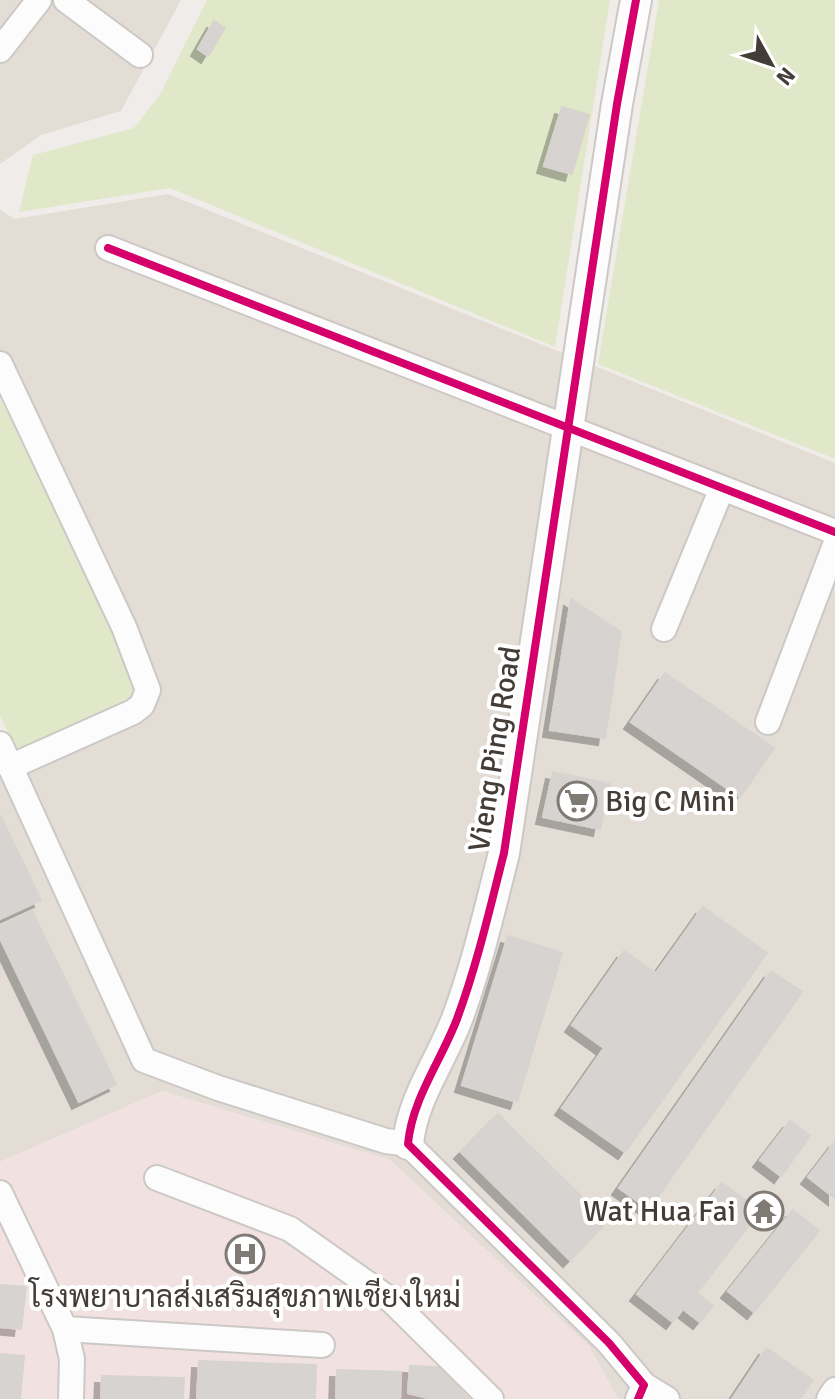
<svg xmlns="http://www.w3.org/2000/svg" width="835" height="1399" viewBox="0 0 835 1399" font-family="Signika,Sarabun,sans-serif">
	<defs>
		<filter id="shadow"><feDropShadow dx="-7" dy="7" stdDeviation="0" flood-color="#0004"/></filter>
	</defs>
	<rect width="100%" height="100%" fill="#efece9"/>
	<g fill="#e3ddd6">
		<path d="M0 0H181L121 111 41 135 0 164Z"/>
		<path d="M168 194 835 463V1399H618L589 1346 390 1160 162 1091 0 1162V762L155 691 0 356V210L15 219Z"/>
	</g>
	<path fill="#f1e2e1" d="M162 1091 390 1160 589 1346 618 1399H0V1162Z"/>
	<g fill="#e1e8ca" fill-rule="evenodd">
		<path d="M207 0H610L555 347 170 188 19 212 33 155 134 128 161 93ZM214 21 225 28 208 56 198 49ZM562 107 589 115 572 173Z"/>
		<path d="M659 0H835V459L598 364Z"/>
		<path d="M0 398 139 685 128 706 18 754 0 715Z"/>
	</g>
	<g fill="#d7d3d0" stroke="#d7d3cf" stroke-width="2" filter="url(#shadow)">
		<path d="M214 21 225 28 208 56 198 49Z"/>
		<path d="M562 107 589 115 572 174 544 166Z"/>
		<path d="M571 599 621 632 605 738 550 730Z"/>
		<path d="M665 673 774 748 740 797 631 722Z"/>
		<path d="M553 772 610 784 600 829 543 817Z"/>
		<path d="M0 815 41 900 0 919Z"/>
		<path d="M703 907 767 953 625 1152 562 1108 604 1048 572 1025 624 951 656 973Z"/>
		<path d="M32 911 116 1084 79 1102 0 938V926Z"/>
		<path d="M508 936 562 953 517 1102 462 1085Z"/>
		<path d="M771 971 802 992 649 1209 619 1188Z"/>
		<path d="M498 1114 607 1222 570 1260 461 1152Z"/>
		<path d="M790 1121 810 1136 781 1176 760 1160Z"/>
		<path d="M835 1142V1198L808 1177Z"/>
		<path d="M722 1183 760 1211 697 1293 713 1306 700 1322 683 1309 673 1322 637 1294Z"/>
		<path d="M793 1210 819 1231 754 1312 728 1291Z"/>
		<path d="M0 1285 26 1287 21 1329 0 1327Z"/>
		<path d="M766 1348 813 1380 800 1399H732Z"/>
		<path d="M0 1354 24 1356 20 1399H0Z"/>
		<path d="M199 1361 316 1365 315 1399H197Z"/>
		<path d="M410 1366 438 1367 469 1399H432L408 1393Z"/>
		<path d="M337 1370 401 1372 400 1399H336Z"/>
		<path d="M102 1376 184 1378 183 1399H101Z"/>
	</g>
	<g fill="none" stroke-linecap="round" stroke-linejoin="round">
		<g stroke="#ccc8c5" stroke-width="28">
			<g id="minor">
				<path d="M66 0 140 55"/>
				<path d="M0 50 39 0"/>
				<path d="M108 248 835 532"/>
				<path d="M0 364 124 627 148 690 142 705 133 712 10 767"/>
				<path d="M664 629 722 488"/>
				<path d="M768 722 835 545"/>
				<path d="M0 744 144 1060 218 1088 386 1141 408 1144 609 1343 644 1385 638 1399"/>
				<path d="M157 1178 290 1229 392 1301 491 1399"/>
				<path d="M0 1193 65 1329 72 1359 71 1399"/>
				<path d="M65 1329 322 1345"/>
				<path d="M644 1385 667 1399"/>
				<path d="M829 1399 835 1390"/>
			</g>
		</g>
		<g stroke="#ccc8c5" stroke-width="34">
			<path id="tertiary" d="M408 1144C412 1099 441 1061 457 1019 477 965 490 908 504 853L617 104 636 0"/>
		</g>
		<use href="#minor" stroke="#fdfcfc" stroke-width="24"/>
		<use href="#tertiary" stroke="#fdfcfc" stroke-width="30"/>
		<g stroke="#fff" stroke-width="13">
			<g id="cycleway">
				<path d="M636 0 617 104 504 853C490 908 477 965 457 1019 441 1061 412 1099 408 1144L609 1343 644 1385 638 1399"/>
				<path d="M108 248 835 532"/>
			</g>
		</g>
		<use href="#cycleway" stroke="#d6006c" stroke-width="8"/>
	</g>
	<defs>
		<g id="supermarket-ring" transform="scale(2)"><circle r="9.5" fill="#fff" stroke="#807a75" stroke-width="1.5"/><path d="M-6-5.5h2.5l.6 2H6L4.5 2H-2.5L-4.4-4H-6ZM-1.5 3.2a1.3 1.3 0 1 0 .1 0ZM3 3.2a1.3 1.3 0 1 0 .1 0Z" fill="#807a75"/></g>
		<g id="temple-ring" transform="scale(2)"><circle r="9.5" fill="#fff" stroke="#807a75" stroke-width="1.5"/><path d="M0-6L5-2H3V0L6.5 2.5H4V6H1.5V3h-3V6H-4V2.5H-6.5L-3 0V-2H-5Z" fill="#807a75"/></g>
		<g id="hospital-ring" transform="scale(2)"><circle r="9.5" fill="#fff" stroke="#807a75" stroke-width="1.5"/><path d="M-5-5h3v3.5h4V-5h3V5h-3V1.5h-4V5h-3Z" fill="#807a75"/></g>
	</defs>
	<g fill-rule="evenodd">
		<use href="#supermarket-ring" x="577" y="801"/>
		<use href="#temple-ring" x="764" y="1211"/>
		<use href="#hospital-ring" x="245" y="1254"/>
	</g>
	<g text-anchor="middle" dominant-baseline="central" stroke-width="8" stroke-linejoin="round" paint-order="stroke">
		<g font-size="30" fill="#443c36" stroke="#fff">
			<text transform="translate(495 749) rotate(-81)">Vieng Ping Road</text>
		</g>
		<g font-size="30" fill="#443c36" stroke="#fff" text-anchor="start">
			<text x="605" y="801">Big C Mini</text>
			<text x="736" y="1211" text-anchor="end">Wat Hua Fai</text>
			<text x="245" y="1297" text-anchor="middle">โรงพยาบาลส่งเสริมสุขภาพเชียงใหม่</text>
		</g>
	</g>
	<g transform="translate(771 64) rotate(130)" stroke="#ffffff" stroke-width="6" paint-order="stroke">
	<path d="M0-6L14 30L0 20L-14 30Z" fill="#443c36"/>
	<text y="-12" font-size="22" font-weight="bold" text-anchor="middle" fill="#443c36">N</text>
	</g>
</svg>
